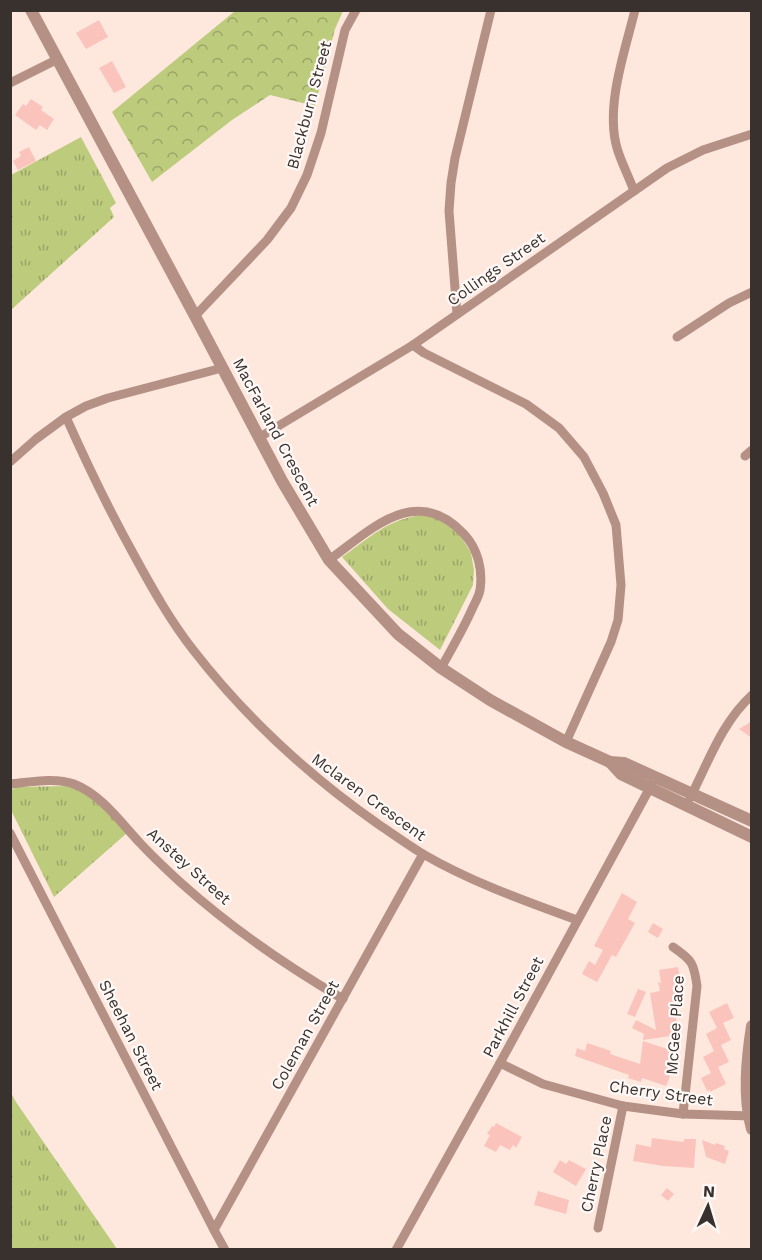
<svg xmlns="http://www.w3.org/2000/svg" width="762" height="1260" viewBox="0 0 762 1260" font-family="'Work Sans',sans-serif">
	<defs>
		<pattern id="grass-tufts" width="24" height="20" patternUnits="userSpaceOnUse" patternTransform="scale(1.5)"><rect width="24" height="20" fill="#bdcb7d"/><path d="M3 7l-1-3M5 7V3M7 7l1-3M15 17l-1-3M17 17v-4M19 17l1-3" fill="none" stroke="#9ba567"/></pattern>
		<pattern id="forest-crowns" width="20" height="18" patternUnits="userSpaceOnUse" patternTransform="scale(1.5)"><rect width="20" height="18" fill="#bdcb7d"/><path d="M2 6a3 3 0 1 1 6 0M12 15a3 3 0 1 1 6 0" fill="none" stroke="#9ba567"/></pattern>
	</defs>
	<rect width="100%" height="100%" fill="#fee8de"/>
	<g fill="url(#grass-tufts)">
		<path d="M81 137 116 203 110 208 114 217 11 310V175Z"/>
		<path d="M422 515 438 519 452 527 462 538 471 553 474 570 473 585 440 650 388 609 342 557C369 538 388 519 422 515Z"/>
		<path d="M70 786 88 793 127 833 54 897 11 810V790L16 787Z"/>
		<path d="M11 1093 16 1102 117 1249H11Z"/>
	</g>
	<path fill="url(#forest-crowns)" d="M235 11H343L335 29 315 106 270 95 232 120 152 182 112 112Z"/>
	<g fill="#fac4bd">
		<path d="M99 20 108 37 86 49 76 33Z"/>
		<path d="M112 61 126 87 114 93 99 68Z"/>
		<path d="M31 99 43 107 41 110 54 119 47 130 40 125 36 130 15 115 23 104 26 106Z"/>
		<path d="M29 147 36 161 18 170 13 161 21 156 19 152Z"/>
		<path d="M752 721V738L739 729Z"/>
		<path d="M622 893 637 902 628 919 635 923 616 957 612 955 597 982 582 974 589 961 595 965 603 950 594 946Z"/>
		<path d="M653 923 663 929 658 938 648 932Z"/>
		<path d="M678 967 680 978 677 979 679 989H676L678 999 676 1000 678 1013 676 1014 677 1035 643 1040 644 1034 632 1028 636 1020 656 1030 650 993 660 991 658 982 661 983 659 970Z"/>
		<path d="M638 989 646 992 635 1017 627 1014Z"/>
		<path d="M727 1003 734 1018 723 1023 731 1040 721 1045 729 1062 718 1067 726 1084 710 1092V1090L707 1091 701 1078 711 1073 703 1057 714 1051 706 1034 717 1028 709 1012Z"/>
		<path d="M643 1041 673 1051 669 1063H672L668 1074 670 1076 666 1086 642 1078 641 1082 628 1078 629 1075 575 1056 577 1048 585 1051 587 1043 611 1051 610 1054 640 1064Z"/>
		<path d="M496 1123 522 1137 516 1148 513 1145 510 1150 500 1145 496 1152 484 1146 490 1135 487 1134 492 1126 494 1127Z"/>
		<path d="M652 1138 684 1142V1139H696L694 1168 663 1166 633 1161 636 1144 651 1147Z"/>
		<path d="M702 1140 715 1145 716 1143 725 1146 724 1149 729 1151 725 1164 706 1157Z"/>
		<path d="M560 1160 566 1164 569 1160 586 1169 576 1186 553 1172Z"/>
		<path d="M667 1188 674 1194 668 1201 661 1195Z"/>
		<path d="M538 1191 569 1200 566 1214 534 1205Z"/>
	</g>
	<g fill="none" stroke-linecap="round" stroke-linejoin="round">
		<g stroke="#b59185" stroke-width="9">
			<path d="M10 83 56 60"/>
			<path d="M634 191C629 177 621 162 617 148 605 106 625 51 635 10"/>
			<path d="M457 314 449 211 451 183 455 158 491 10"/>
			<path d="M195 316 267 240 291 208 307 175 321 133 345 30 356 10"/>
			<path d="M677 337 729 303 752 292"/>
			<path d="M413 345 424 353 526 404 559 428 584 457 603 493 616 525 621 585 618 620 611 642 566 742"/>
			<path d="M66 417C87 464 109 510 134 555 152 588 171 622 194 651 247 719 308 775 378 824 393 834 408 845 423 854 471 882 525 901 577 920"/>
			<path d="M260 437 413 345 667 168 703 150 752 134"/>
			<path d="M745 456 752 450"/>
			<path d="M10 462 36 439 66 417 86 406 108 398 222 368"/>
			<path d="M329 560C372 529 416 483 464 534 478 549 483 570 480 590 479 596 476 601 473 607 464 628 452 648 441 668"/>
			<path d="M10 784C30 782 55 777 74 784 102 795 121 823 141 844 153 857 167 870 180 882 230 927 285 965 343 999"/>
			<path d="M690 798C708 763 722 722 752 695"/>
			<path d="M10 833 214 1230 225 1250"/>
			<path d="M673 947C692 960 694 963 697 986L683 1114"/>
			<path d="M500 1063 543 1084 623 1106 683 1114 752 1116"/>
			<path d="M598 1228 623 1106"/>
			<path d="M214 1230 423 854"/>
			<path d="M396 1250 500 1063 652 784"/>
		</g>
		<g stroke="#b59185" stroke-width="12">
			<path d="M31 10 195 316 282 481 329 560 398 634 441 668 490 700 566 742 610 762 624 763 752 821"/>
			<path d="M610 762 621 774 752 837"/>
			<path d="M752 1026C747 1059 743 1097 752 1129"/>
		</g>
	</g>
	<g text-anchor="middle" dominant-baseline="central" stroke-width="4.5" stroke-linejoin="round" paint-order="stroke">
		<g font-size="16" fill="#39312d" stroke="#fef9f7">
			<text transform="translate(309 105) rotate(-75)">Blackburn Street</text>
			<text transform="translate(496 269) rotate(-35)">Collings Street</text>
			<text transform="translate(276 432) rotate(62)">MacFarland Crescent</text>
			<text transform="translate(369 797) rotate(36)">Mclaren Crescent</text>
			<text transform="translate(189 866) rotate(42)">Anstey Street</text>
			<text transform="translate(513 1007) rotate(-62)">Parkhill Street</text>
			<text transform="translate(675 1025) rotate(-86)">McGee Place</text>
			<text transform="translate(131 1035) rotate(63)">Sheehan Street</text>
			<text transform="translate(305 1035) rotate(-61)">Coleman Street</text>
			<text transform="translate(661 1093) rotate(8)">Cherry Street</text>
			<text transform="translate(596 1164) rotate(-78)">Cherry Place</text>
		</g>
	</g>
	<rect width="762" height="1260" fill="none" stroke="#39312d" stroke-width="24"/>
	<g transform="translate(708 1206) rotate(4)" stroke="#fef9f7" stroke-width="4.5" paint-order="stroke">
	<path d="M0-4.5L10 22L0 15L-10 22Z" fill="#39312d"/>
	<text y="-9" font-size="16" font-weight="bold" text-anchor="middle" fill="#39312d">N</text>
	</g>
</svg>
